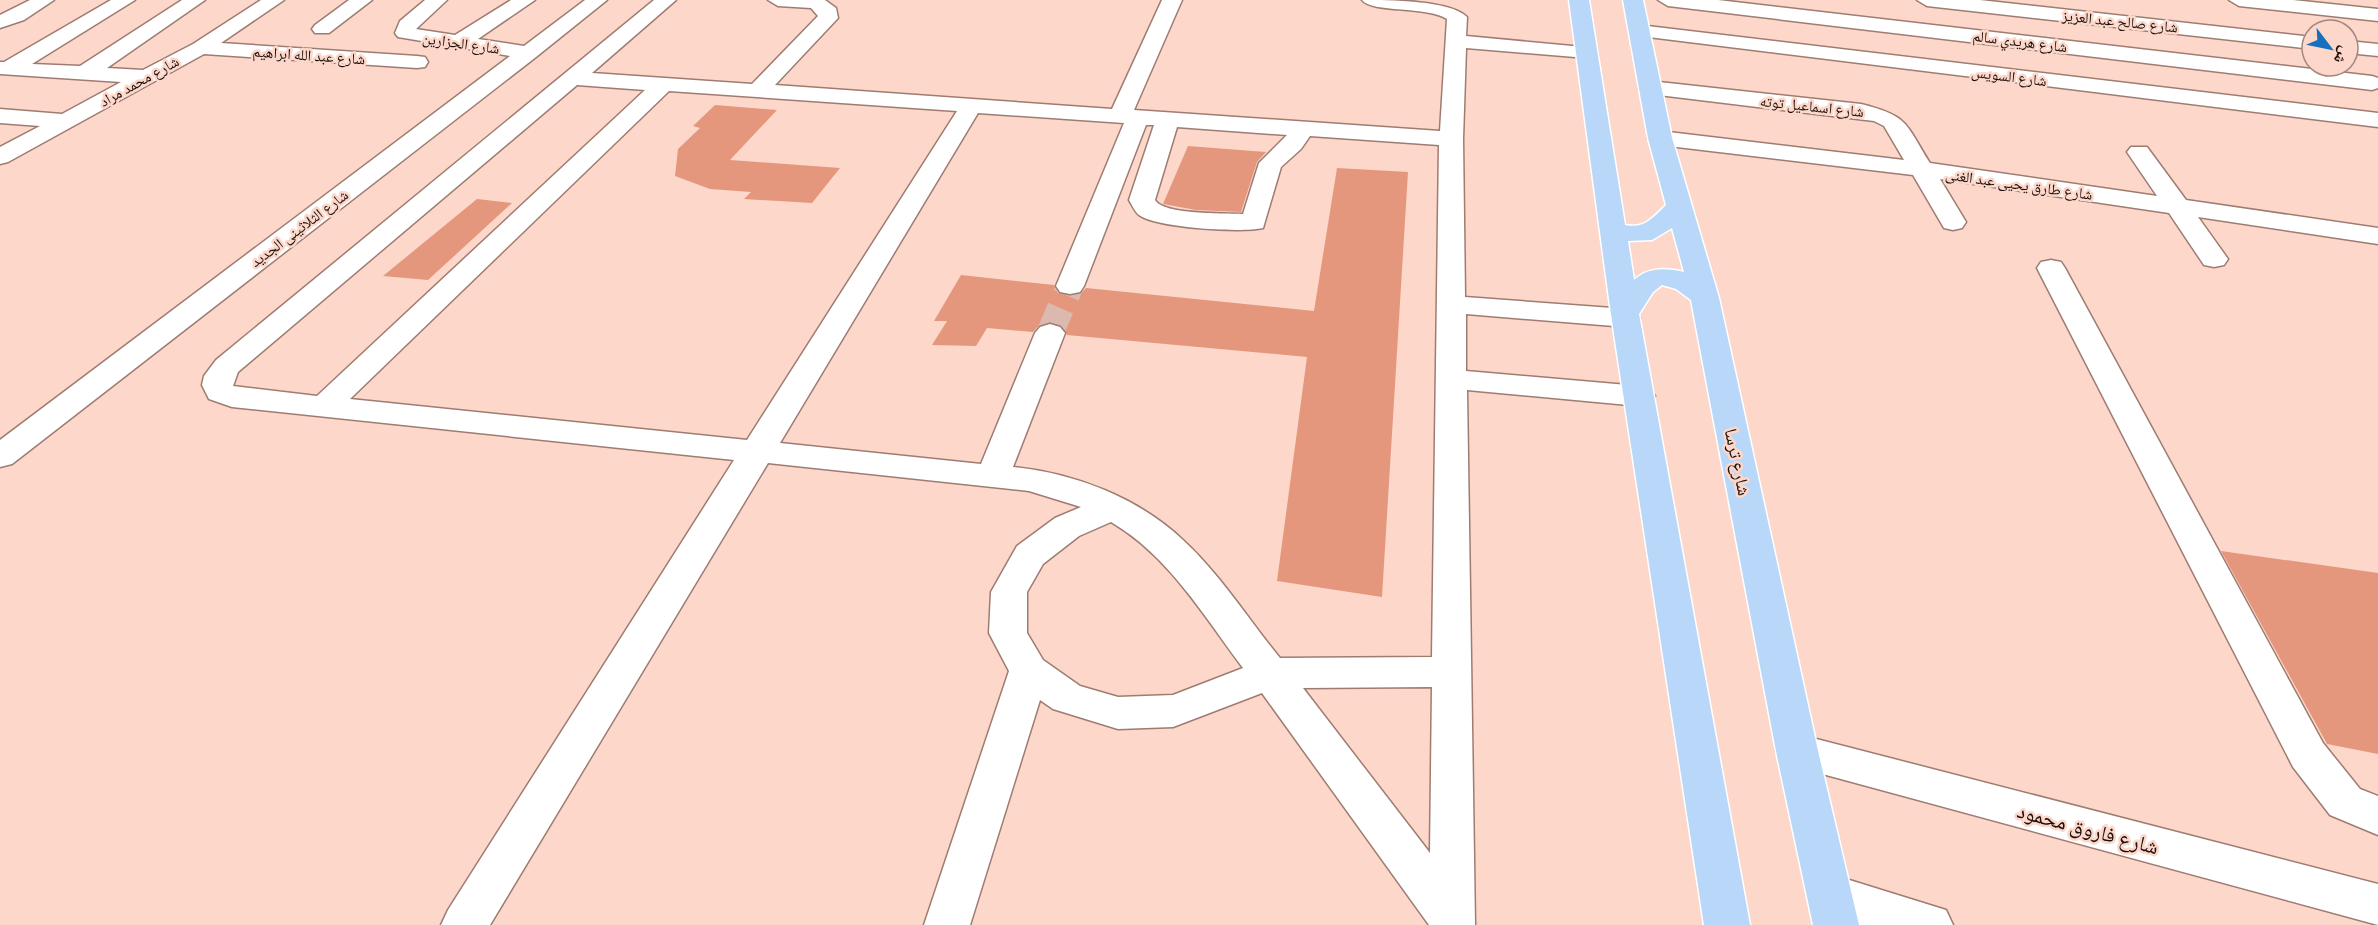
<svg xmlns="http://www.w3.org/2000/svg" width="2378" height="925" viewBox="0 0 2378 925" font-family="'Titillium Web','Noto Naskh Arabic',sans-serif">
	<rect width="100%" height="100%" fill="#fcd7ca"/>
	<g fill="#e4977c">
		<path d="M715 105 777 110 730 160 840 168 812 203 744 199 751 192 710 189 675 176 678 149 700 128 693 126Z"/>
		<path d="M1188 146 1266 152 1257 162 1241 212 1196 210 1163 204Z"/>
		<path d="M1337 168 1408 172 1382 597 1277 581 1307 357 1067 335 1062 326 1051 322 1039 325 1033 332 987 328 976 346 932 345 947 321H934L961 275 1054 285 1058 293 1070 296 1080 294 1086 288 1314 311Z"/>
		<path d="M477 199 512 203 428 280 383 276Z"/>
		<path d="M2221 551 2378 573V754L2327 744Z"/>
	</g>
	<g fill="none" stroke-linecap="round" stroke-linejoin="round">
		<path stroke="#dbb9ae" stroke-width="27" stroke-dasharray="27 14" stroke-linecap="butt" d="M1050 333 1070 286"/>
		<g stroke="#9e7c71" stroke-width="3">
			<g id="minor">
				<path d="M30 0H54L24 20 0 28V15Z"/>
				<path d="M111 0H135L32 64 80 66 182 0H205L107 68 143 70 193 44 261 0H284L221 43 417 56 425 57 428 62 425 67 417 68 204 54 8 162 0 164V147L40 126 0 123V109L62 114 121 82 0 74V62H4Z"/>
				<path d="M349 0H372L329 33H315L312 29 315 25Z"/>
				<path d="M425 0H447L416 29 455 35 511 0H535L478 39 524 46 585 0H607L536 57 12 464 0 467V440L510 56 398 37 395 33 400 21Z"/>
				<path d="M654 0H676L592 73 752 84 818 16 811 8 778 6 768 0H825L836 8 838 18 775 85 1112 109 1162 0H1182L1134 110 1440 131 1447 19C1428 6 1371 13 1362 0 1389 0 1450 0 1467 17L1466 36 1594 48 1597 52 1594 56 1587 58 1466 48 1463 139 1465 297 1626 309 1636 312 1640 318 1636 324 1626 327 1466 314V371L1639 386 1650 389 1655 396 1650 403 1639 406 1467 390 1475 925H1429L1262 693 1173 727 1118 729 1053 709 1040 700 970 925H924L1009 671 989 633 991 592 1017 546 1055 518 1081 507 1029 491 768 463 490 925H441L448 910 734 460 232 407 209 399 202 385 204 376 216 360ZM577 85 645 90 317 396 233 386 238 372ZM669 91 957 111 747 440 350 399ZM978 113 1124 123 1056 286 1060 292 1070 294 1080 292 1084 286 1146 125H1154L1129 200C1132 205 1135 212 1139 215 1157 228 1242 233 1263 228L1281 167 1301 149 1310 136 1439 145 1432 657 1280 658C1248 619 1220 574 1183 540 1139 498 1074 473 1013 467L1065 333 1060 327 1050 324 1040 327 1035 333 981 464 780 443ZM1177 127 1287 135 1259 163 1243 214C1226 213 1163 215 1155 200ZM1111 522C1169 556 1203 615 1243 668L1173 695 1118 697 1080 686 1043 660 1027 633V592L1043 564 1079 536ZM1432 687 1430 853 1303 688Z"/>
				<path d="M1658 0H1718L2372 76 2378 78V88L2372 90 1668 6Z"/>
				<path d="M1917 0H1980L2312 37V49L1927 6Z"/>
				<path d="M2229 0H2293L2378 9V21L2239 6Z"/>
				<path d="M1639 25 2378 113V127L1632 35 1629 31 1632 27Z"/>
				<path d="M2348 41 2378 44V56L2348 53Z"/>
				<path d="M1650 81 1861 104C1909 116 1905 123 1930 163L2157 196 2127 152 2131 147H2147L2186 200 2378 228V244L2198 217 2228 259 2224 265 2214 267 2204 265 2169 213 1940 179 1966 222 1962 228 1953 230 1944 228 1913 175 1660 145 1652 143 1648 138 1652 133 1660 131 1904 160 1884 126 1874 121 1642 93 1639 88 1642 83Z"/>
				<path d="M2051 260 2061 262 2065 268 2323 743 2360 789 2378 796V835L2330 815 2293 767 2037 268 2041 262Z"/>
				<path d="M1797 734 2378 884V925L1782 763 1776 751 1782 739Z"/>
				<path d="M1830 874 1946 910 1953 925H1860L1814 910 1807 895 1814 880Z"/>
			</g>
		</g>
		<g stroke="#fff" stroke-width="3">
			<path id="major" d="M1569 0H1589L1625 225C1644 229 1653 218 1666 205L1648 138 1623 0H1643L1672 138 1719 298 1818 751 1859 925H1813L1776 751 1691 300 1676 289 1662 285 1653 292 1639 314 1750 925H1704L1611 314ZM1672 228 1684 272C1666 268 1648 267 1634 280L1628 241 1652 240Z"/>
		</g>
		<use href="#minor" fill="#fff" fill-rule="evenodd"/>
		<use href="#major" fill="#b9d8f9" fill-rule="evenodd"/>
	</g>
	<g text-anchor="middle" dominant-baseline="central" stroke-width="5" stroke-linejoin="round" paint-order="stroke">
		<g font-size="15" fill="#1d110c" stroke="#fcd7ca">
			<text transform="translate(2120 21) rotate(6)">شارع صالح عبد العزيز</text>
			<text transform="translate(2020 41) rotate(7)">شارع هريدي سالم</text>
			<text transform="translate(461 43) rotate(8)">شارع الجزارين</text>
			<text transform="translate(309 55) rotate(4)">شارع عبد الله ابراهيم</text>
			<text transform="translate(2009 76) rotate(7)">شارع السويس</text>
			<text transform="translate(139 81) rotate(-29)">شارع محمد مراد</text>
			<text transform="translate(1812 106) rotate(6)">شارع اسماعيل توته</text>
			<text transform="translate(2019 184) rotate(8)">شارع طارق يحيى عبد الغنى</text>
			<text transform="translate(299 228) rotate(-37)">شارع الثلاثينى الجديد</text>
		</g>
		<g font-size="18" fill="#1d110c" stroke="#fcd7ca">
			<text transform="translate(1738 462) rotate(78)">شارع ترسا</text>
		</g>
		<g font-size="21" fill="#1d110c" stroke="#fcd7ca">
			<text transform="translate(2088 828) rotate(15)">شارع فاروق محمود</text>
		</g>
	</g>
	<g transform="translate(2330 48) rotate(122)"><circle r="28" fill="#fcd7ca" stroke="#a3887e" stroke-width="1.5"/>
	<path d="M0-4.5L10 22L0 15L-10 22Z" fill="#1870bd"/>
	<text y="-9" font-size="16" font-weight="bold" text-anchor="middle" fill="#1d110c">ش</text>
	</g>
</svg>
